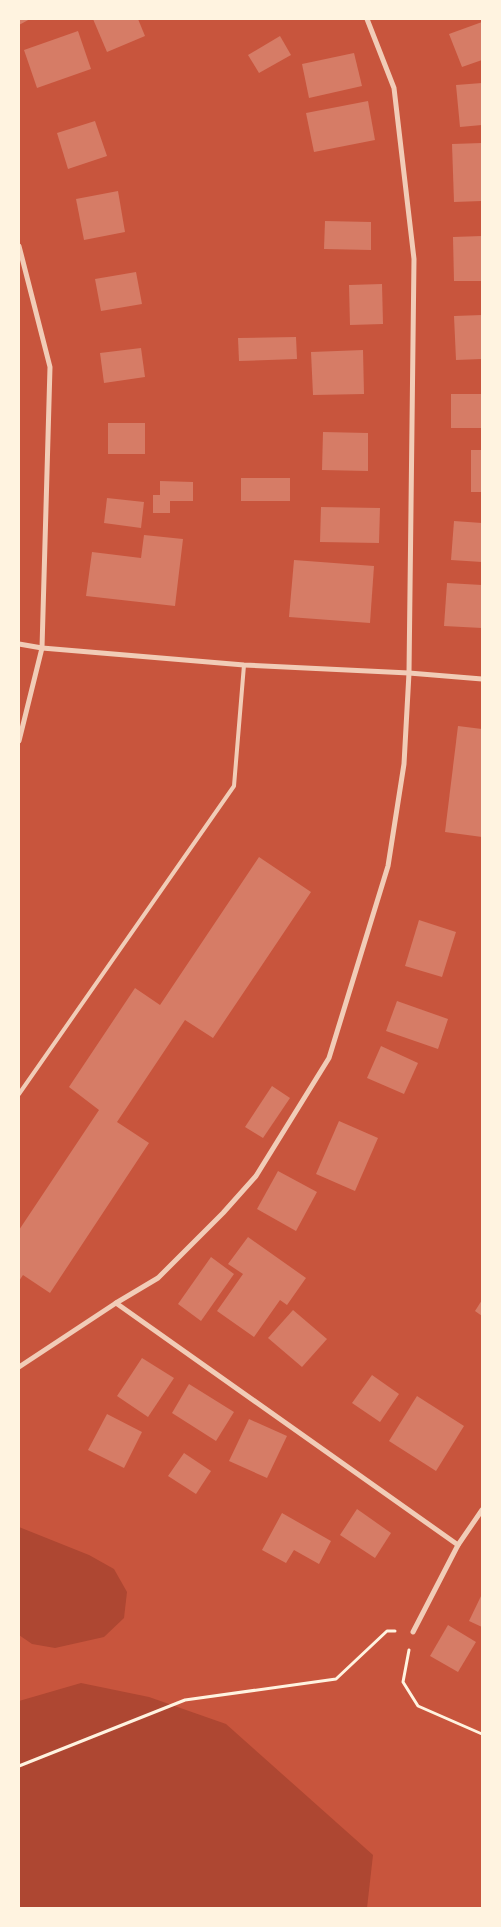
<svg xmlns="http://www.w3.org/2000/svg" width="501" height="1927" viewBox="0 0 501 1927" font-family="Commissioner,sans-serif">
	<rect width="100%" height="100%" fill="#c8553d"/>
	<g fill="#ae4732">
		<path d="M19 1527 89 1555 114 1569 127 1592 124 1618 104 1637 55 1648 32 1644 19 1635Z"/>
		<path d="M81 1683 149 1697 226 1724 373 1855 367 1908H19V1701Z"/>
	</g>
	<g fill="#d67c66">
		<path d="M19 19H30L19 25Z"/>
		<path d="M93 19H138L145 36 107 52Z"/>
		<path d="M482 22V60L462 67 449 34Z"/>
		<path d="M78 31 91 69 37 88 24 50Z"/>
		<path d="M280 36 291 55 259 73 248 55Z"/>
		<path d="M354 53 362 86 309 98 302 64Z"/>
		<path d="M482 83V125L460 127 456 85Z"/>
		<path d="M368 101 375 140 314 152 306 113Z"/>
		<path d="M95 121 107 156 68 169 57 133Z"/>
		<path d="M482 143V201L454 202 452 144Z"/>
		<path d="M118 191 125 232 84 240 76 199Z"/>
		<path d="M325 221 371 222V250L324 249Z"/>
		<path d="M482 236V281H454L453 237Z"/>
		<path d="M136 272 142 304 101 311 95 279Z"/>
		<path d="M382 284 383 324 350 325 349 285Z"/>
		<path d="M482 315V359L456 360 454 316Z"/>
		<path d="M296 337 297 359 239 361 238 338Z"/>
		<path d="M141 348 145 377 104 383 100 353Z"/>
		<path d="M363 350 364 394 313 395 311 352Z"/>
		<rect x="451" y="394" width="31" height="34"/>
		<rect x="108" y="423" width="37" height="31"/>
		<path d="M323 432 368 433V471L322 470Z"/>
		<rect x="471" y="450" width="11" height="42"/>
		<rect x="241" y="478" width="49" height="23"/>
		<path d="M160 481 193 482V501H170V513H153V495H160Z"/>
		<path d="M107 498 144 502 141 528 104 523Z"/>
		<path d="M321 507 380 508 379 543 320 542Z"/>
		<path d="M454 521 482 523V562L451 560Z"/>
		<path d="M144 535 183 539 175 606 86 596 92 552 141 558Z"/>
		<path d="M294 560 374 566 370 623 289 617Z"/>
		<path d="M447 583 482 585V628L444 626Z"/>
		<path d="M458 726 482 729V837L445 832Z"/>
		<path d="M259 857 311 892 213 1038 185 1020 117 1122 149 1143 50 1293 23 1275 19 1281V1230L99 1110 69 1087 135 988 160 1005Z"/>
		<path d="M419 920 456 932 442 977 405 966Z"/>
		<path d="M397 1001 448 1019 438 1049 386 1031Z"/>
		<path d="M381 1046 418 1063 404 1094 367 1078Z"/>
		<path d="M272 1086 290 1098 263 1138 245 1127Z"/>
		<path d="M339 1121 378 1138 355 1191 316 1174Z"/>
		<path d="M278 1171 317 1192 296 1231 257 1209Z"/>
		<path d="M248 1237 306 1278 287 1305 280 1300 254 1337 217 1311 243 1274 228 1264Z"/>
		<path d="M211 1257 234 1274 201 1321 178 1304Z"/>
		<path d="M482 1300V1316L475 1311Z"/>
		<path d="M293 1310 327 1339 302 1367 268 1338Z"/>
		<path d="M142 1358 174 1378 148 1417 117 1396Z"/>
		<path d="M372 1375 399 1394 380 1422 352 1403Z"/>
		<path d="M189 1384 234 1412 216 1441 172 1413Z"/>
		<path d="M417 1396 464 1426 436 1471 389 1441Z"/>
		<path d="M107 1414 142 1432 124 1468 88 1450Z"/>
		<path d="M249 1419 287 1436 267 1478 229 1461Z"/>
		<path d="M184 1453 211 1471 196 1494 168 1476Z"/>
		<path d="M357 1509 391 1533 375 1558 340 1535Z"/>
		<path d="M282 1513 331 1541 319 1564 294 1550 286 1563 262 1550Z"/>
		<path d="M482 1594V1627L469 1621Z"/>
		<path d="M448 1625 476 1642 458 1672 430 1656Z"/>
	</g>
	<g fill="none" stroke-linecap="round" stroke-linejoin="round">
		<g stroke="#fff3e0" stroke-width="3">
			<path d="M409 1650 403 1682 418 1706 482 1734"/>
			<path d="M19 1766 185 1700 336 1679 387 1631H395"/>
		</g>
		<path stroke="#f1ccb7" stroke-width="4" d="M19 1094 234 786 244 665"/>
		<g stroke="#f1ccb7" stroke-width="5">
			<path d="M19 246 50 367 42 648 19 741"/>
			<path d="M19 644 42 648 244 665 409 673 482 679"/>
			<path d="M116 1303 158 1278 223 1213 256 1176 329 1058 388 866 404 764 409 673 414 259 394 88 367 19"/>
			<path d="M19 1367 116 1303 458 1545"/>
			<path d="M413 1632 458 1545 482 1510"/>
		</g>
	</g>
	<rect width="501" height="1927" fill="none" stroke="#fff3e0" stroke-width="40"/>
</svg>
